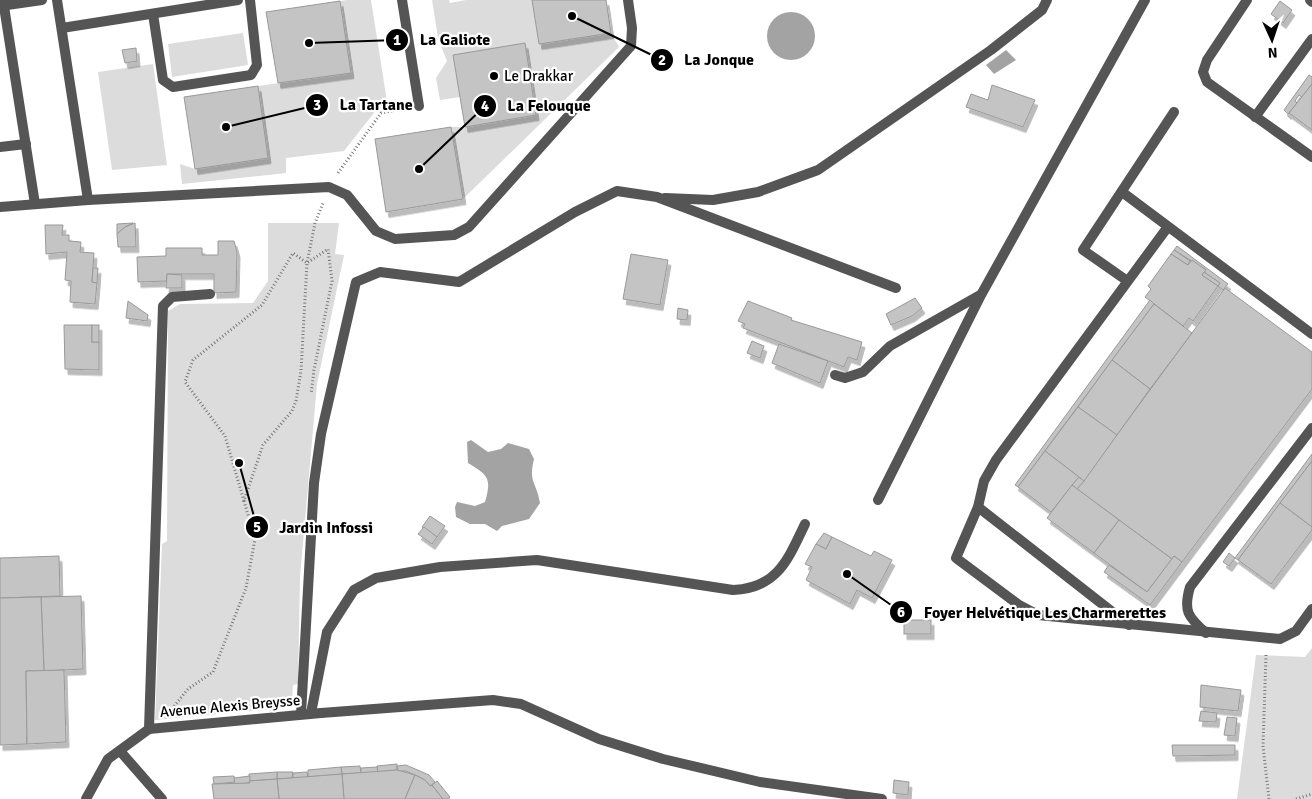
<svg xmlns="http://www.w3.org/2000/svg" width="1312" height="799" viewBox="0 0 1312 799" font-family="Signika,sans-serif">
	<defs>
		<filter id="shadow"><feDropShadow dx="3" dy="5.5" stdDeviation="0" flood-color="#0004"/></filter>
	</defs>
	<rect width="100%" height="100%" fill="#fff"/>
	<g fill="#dcdcdc">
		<path d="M347 0H371L388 108 377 109 344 151 286 158V173L182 184 180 164 195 169 268 158 258 86 350 73 340 1Z"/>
		<path d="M432 0H449L450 3 466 0H532L539 44 611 33 619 47 463 199 451 127H465L536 115 525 44 460 97 440 100 436 78 447 61 438 38Z"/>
		<path d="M243 33 248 65 172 77 168 44Z"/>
		<path d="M153 64 167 165 112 170 98 72Z"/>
		<path d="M268 223H339L335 254 344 255 317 384 300 577 298 684 293 685 292 699 284 708 155 720 162 544 167 541 168 311 180 304 253 303 268 281Z"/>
		<path d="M1312 648V799H1237L1256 655 1305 657Z"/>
	</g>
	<g fill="#a3a3a3">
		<circle cx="791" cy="36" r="24"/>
		<path d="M1006 50 1016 60 994 74 986 65Z"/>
		<path d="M471 440 488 452 501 449 508 443 529 449 534 459C528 483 537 482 540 503L529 519 502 526 497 531 485 524H470L456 517 455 507 457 502 475 506 485 502C492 478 488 475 468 463L467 442Z"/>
	</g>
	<g fill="#c4c4c4" stroke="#999" filter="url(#shadow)">
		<path d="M532 0H606L611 33 539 44Z"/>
		<path d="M340 1 351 73 278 83 266 12Z"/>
		<path d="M1280 1 1292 10 1283 23 1271 14Z"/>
		<path d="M525 43 536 115 465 127 453 55Z"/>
		<path d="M136 48 137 61 125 63 122 50Z"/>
		<path d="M1309 75 1312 77V84L1302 97 1299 95 1295 101 1297 103 1288 114 1284 110Z"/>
		<path d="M1312 84V130L1289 113Z"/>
		<path d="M992 85 1035 100 1023 127 966 107 971 94 988 100Z"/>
		<path d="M258 86 268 158 195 169 184 97Z"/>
		<path d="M451 127 463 199 386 212 375 139Z"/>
		<path d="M133 223 125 227 117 234V224Z"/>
		<path d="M135 223 136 247H118L117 234 125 227Z"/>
		<path d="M45 225H63L62 235H69V241L81 242 80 252 94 253 92 282 97 283 95 304 70 302 71 281 65 280 67 252 46 254Z"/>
		<path d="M218 241H234L237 252 236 292 214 293V274H167V281L138 282 137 257 166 256V248H202V255H218Z"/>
		<path d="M1177 246 1228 284 1223 290 1218 286 1220 283 1204 272 1206 270 1174 250Z"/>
		<path d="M1174 250 1190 261 1188 265 1171 254Z"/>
		<path d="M631 254 668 260 660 305 623 299Z"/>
		<path d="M1171 254 1188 265 1192 260 1206 270 1202 275 1218 286 1193 321 1189 318 1183 326 1145 297 1151 289 1148 286Z"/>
		<path d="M93 268H98L97 283 92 282Z"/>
		<path d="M1204 272 1220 283 1218 286 1202 275Z"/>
		<path d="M167 274 182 275V288H166Z"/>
		<path d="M1225 288 1312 352V389L1182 562 1174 556 1172 559 1077 489Z"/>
		<path d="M915 298 922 308 912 316 891 325 886 314Z"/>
		<path d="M1150 300 1154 304 1018 487 1015 485Z"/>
		<path d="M128 301 148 315 147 321 126 318Z"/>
		<path d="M748 301 792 318 791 320 862 342 857 360 848 357 844 367 743 328 745 324 738 321Z"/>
		<path d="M1154 304 1192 333 1150 389 1112 360Z"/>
		<path d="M678 308 688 310 687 320 677 319Z"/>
		<path d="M64 325H92V342H99V370L65 369Z"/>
		<rect x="92" y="325" width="7" height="17"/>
		<path d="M752 341 764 346 760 358 747 353Z"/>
		<path d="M779 344 828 361 820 383 772 363Z"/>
		<path d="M1112 360 1150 389 1117 435 1078 407Z"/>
		<path d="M1078 407 1117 435 1084 481 1045 451Z"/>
		<path d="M1045 451 1079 477 1051 512 1018 487Z"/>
		<path d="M1312 454V461L1238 560 1235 558Z"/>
		<path d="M1312 461V527L1280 503Z"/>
		<path d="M1079 477 1084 481 1077 489 1072 485Z"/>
		<path d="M1072 485 1119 520 1094 553 1047 518Z"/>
		<path d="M1280 503 1312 527V530L1271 584 1238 560Z"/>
		<path d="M430 516 445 526 437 537 422 527Z"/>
		<path d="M1119 520 1172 559 1147 592 1094 553Z"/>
		<path d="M424 527 437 537 432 544 418 534Z"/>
		<path d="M824 533 832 537 826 549 816 544Z"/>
		<path d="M832 537 871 556 874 551 892 560 872 598 857 590 850 604 806 580 812 567 805 564 816 544 826 549Z"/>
		<path d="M1229 553 1235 558 1229 566 1223 562Z"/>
		<path d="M59 556 60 596 0 598V558Z"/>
		<path d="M1174 556 1182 562 1150 605 1104 572 1109 565 1147 592Z"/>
		<path d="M81 596 83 669 44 671 41 597Z"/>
		<path d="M41 597 44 671H26L27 744 0 745V598Z"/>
		<rect x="904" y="620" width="27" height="14"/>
		<path d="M64 670 66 742 27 744 26 671Z"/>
		<path d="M1201 685 1241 690 1238 711 1200 707Z"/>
		<path d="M1201 711 1217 713 1216 722 1199 721Z"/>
		<path d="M1227 717 1237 718 1235 736 1224 735Z"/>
		<path d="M1172 745H1235V755L1173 756Z"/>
		<path d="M397 764V770L377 772V766Z"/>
		<path d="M406 765 429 775 435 782 430 786 425 780 415 775 406 771H398L397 766Z"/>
		<path d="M360 766 361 773 342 774 341 767Z"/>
		<path d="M341 767 342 774 308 777V770Z"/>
		<path d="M377 767 378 773 361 774V768Z"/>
		<path d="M397 770 415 775 405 799H344L342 774Z"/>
		<path d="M277 772H293L292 778 277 779Z"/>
		<path d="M277 772V779L249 781V774Z"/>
		<path d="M307 772 308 778 293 780V773Z"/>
		<path d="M342 774 344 799H279L277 779Z"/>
		<path d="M415 775 425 780 430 786 432 785 443 799H405Z"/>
		<path d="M234 776 235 782 214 784 213 777Z"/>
		<path d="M250 776V783L235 784 234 778Z"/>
		<path d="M277 779 279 799H214L212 784 250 783 249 781Z"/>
		<path d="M894 780 909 782 908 795 893 793Z"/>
		<path d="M437 781 450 797 447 799H443L432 785Z"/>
	</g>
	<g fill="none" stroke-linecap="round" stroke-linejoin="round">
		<g stroke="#777" stroke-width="3" stroke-dasharray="1 2.5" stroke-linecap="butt">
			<path d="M338 173 381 113 403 109"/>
			<path d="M244 501 225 436 185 382 193 360 262 305 293 253 307 263 328 249 332 281 314 370 311 394"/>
			<path d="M1266 655 1263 746 1269 799"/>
			<path d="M172 709 188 689 213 672 246 588 255 539 244 501 263 445 292 411 296 401 301 371 307 263 315 223 323 203"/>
			<path d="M1296 799 1312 794"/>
		</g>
		<g stroke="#555" stroke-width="10">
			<path d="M3 0 35 204"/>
			<path d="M57 0 88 200"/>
			<path d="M402 0 419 106"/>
			<path d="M1247 0 1207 60 1203 72 1207 82 1312 157"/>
			<path d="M1310 0 1312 2"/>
			<path d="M0 6 42 0"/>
			<path d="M153 14 163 80 173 87 251 75 257 65 250 0"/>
			<path d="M62 28 238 0"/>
			<path d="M1255 117 1312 39"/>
			<path d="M0 147 26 144"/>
			<path d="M1122 192 1312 334"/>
			<path d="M665 198 713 200 758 192 818 170 991 50 1042 10 1047 0"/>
			<path d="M0 207 88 200 329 187 347 195 376 231 395 239 454 235 469 227 631 46 632 28 628 0"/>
			<path d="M1167 228 996 460 984 481 978 507 956 558 1019 605 1038 615 1280 639 1296 631 1312 609"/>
			<path d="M1126 280 1083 250 1174 112"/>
			<path d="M835 375 845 378 863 372 890 346 980 295"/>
			<path d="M878 500 981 295 1145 0"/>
			<path d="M978 507 1129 625"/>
			<path d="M1206 633C1188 617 1183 611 1190 587L1312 428"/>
			<path d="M311 713 327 632 354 590 376 578 440 567 537 560 733 590C778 588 788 559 805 524"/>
			<path d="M321 713 493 700 521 704 599 739 663 759 760 782 882 799"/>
			<path d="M301 714 314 483 321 434 356 282 380 272 459 282 575 212 617 191 657 197 896 288"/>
			<path d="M149 729 163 306 172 297 210 294"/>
		</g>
		<g stroke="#555" stroke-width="10">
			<path d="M120 751 162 799"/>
			<path d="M86 799 108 759 149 729 321 713"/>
		</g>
	</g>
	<circle fill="#000" stroke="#fff" stroke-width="2" cx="494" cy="76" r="5"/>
	<g text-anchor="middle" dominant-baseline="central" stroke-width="4.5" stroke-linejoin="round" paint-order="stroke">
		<g font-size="15" fill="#000" stroke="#fff" text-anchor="start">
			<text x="504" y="76">Le Drakkar</text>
		</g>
		<g font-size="15" fill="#000" stroke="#fff">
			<text transform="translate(230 706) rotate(-5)">Avenue Alexis Breysse</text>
		</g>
	</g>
	<path fill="none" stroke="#000" stroke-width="2" d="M309 43L397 40M572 16L662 60M226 127L317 105M419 169L485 106M239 463L257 527M847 574L901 612"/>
	<g fill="#000" stroke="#fff" stroke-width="2">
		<circle cx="309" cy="43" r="5"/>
		<circle cx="572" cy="16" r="5"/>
		<circle cx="226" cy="127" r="5"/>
		<circle cx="419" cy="169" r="5"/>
		<circle cx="239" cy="463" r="5"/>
		<circle cx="847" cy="574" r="5"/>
		<circle cx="397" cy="40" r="12"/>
		<circle cx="662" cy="60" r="12"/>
		<circle cx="317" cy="105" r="12"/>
		<circle cx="485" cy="106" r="12"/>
		<circle cx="257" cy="527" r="12"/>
		<circle cx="901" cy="612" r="12"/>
	</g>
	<g font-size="15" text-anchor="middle" font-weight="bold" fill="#fff">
		<text x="397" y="45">1</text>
		<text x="662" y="65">2</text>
		<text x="317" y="110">3</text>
		<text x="485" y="111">4</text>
		<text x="257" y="532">5</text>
		<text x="901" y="617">6</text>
	</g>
	<g font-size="16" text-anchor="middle" font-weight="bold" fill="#000" stroke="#fff" stroke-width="4.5" stroke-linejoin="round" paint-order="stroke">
		<text x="455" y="45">La Galiote</text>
		<text x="719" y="65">La Jonque</text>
		<text x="376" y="110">La Tartane</text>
		<text x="549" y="111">La Felouque</text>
		<text x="326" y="533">Jardin Infossi</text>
		<text x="1045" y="618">Foyer Helvétique Les Charmerettes</text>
	</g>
	<g transform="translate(1272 40) rotate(177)" stroke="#ffffff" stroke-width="4" paint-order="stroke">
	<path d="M0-4L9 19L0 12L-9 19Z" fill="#000000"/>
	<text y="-8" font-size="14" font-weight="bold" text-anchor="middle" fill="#000000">N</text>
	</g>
</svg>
